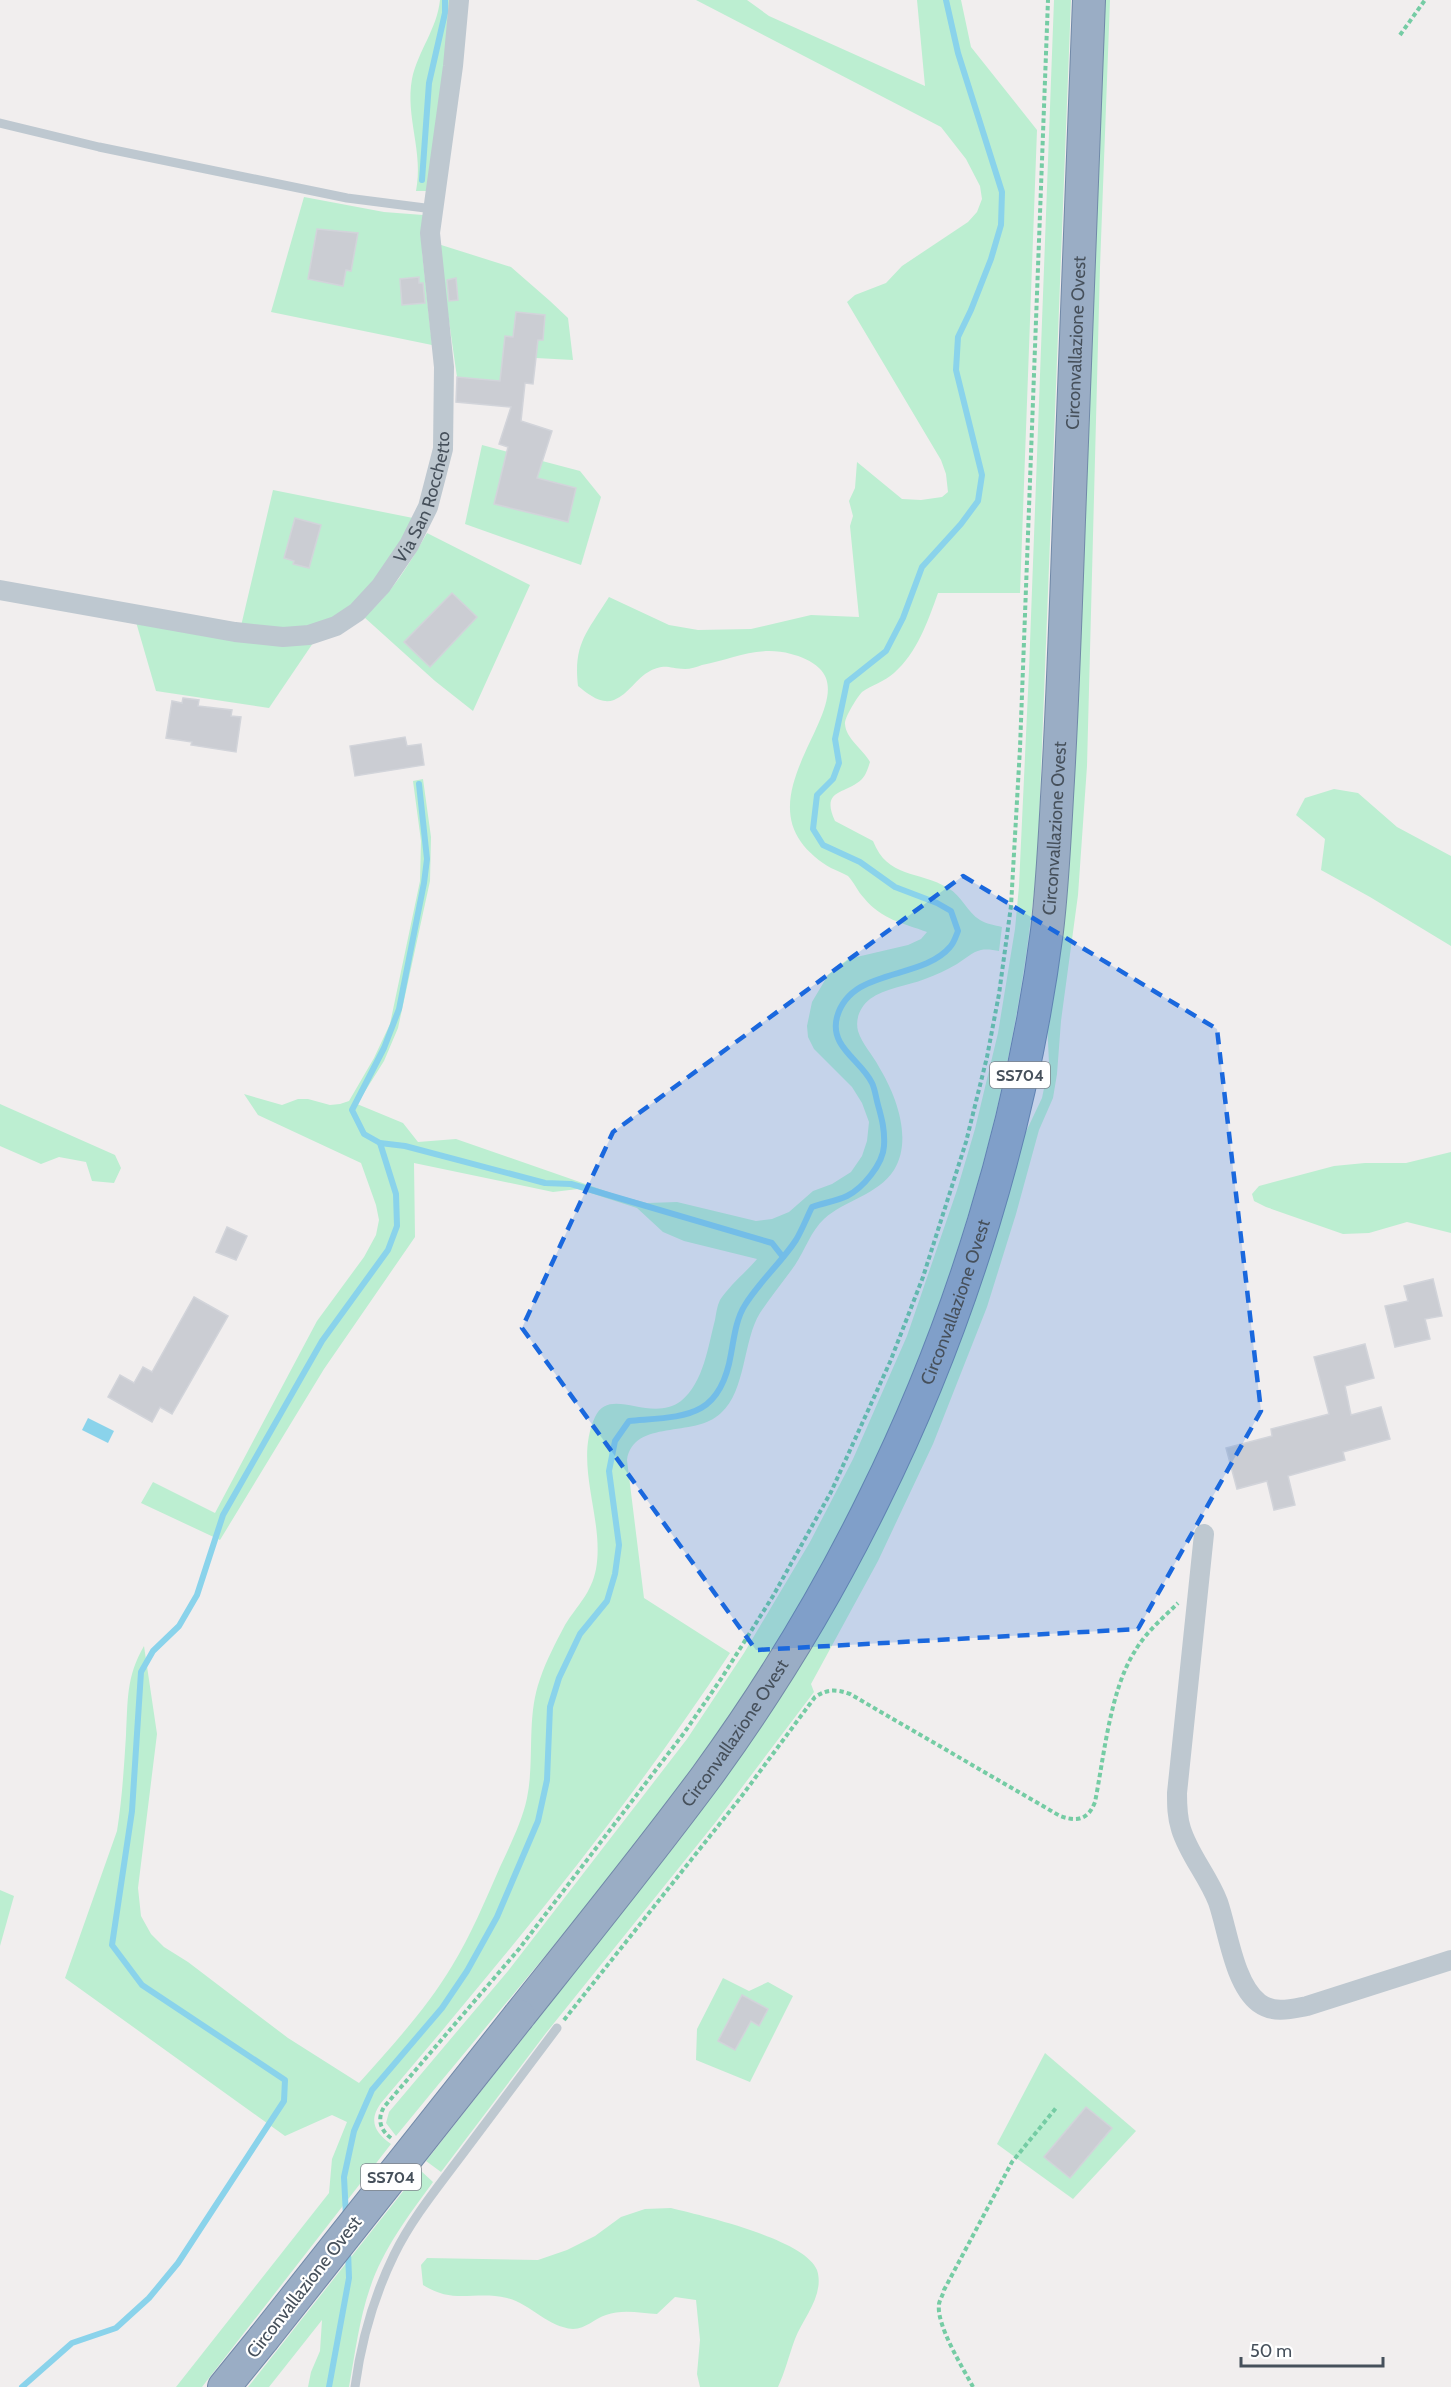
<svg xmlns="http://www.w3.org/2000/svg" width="1451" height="2387" viewBox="0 0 1451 2387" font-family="Cabin,sans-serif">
	<rect width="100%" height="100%" fill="#f1eeee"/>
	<g fill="#bceed1">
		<path d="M440 0H451L450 24 427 191H416C424 153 405 116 412 79 418 51 437 29 440 0Z"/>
		<path d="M696 0H747L769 16 925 86 917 0H961L971 47 1037 130 1020 593H938C928 621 917 653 894 673 884 682 872 685 862 692 858 696 844 718 845 724 846 739 863 749 870 762 868 768 866 775 862 779 846 795 820 788 835 821L873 841C888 879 918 870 948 888 962 896 967 912 980 920 986 924 995 925 1002 927L999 951C993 950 987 949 981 950 972 952 965 959 957 964 947 970 936 975 925 979 907 986 885 988 870 999 860 1007 855 1019 858 1031 862 1044 873 1055 879 1067 896 1095 913 1139 894 1170 878 1195 845 1200 824 1219 811 1231 805 1250 795 1265 784 1281 771 1296 760 1313 743 1340 746 1391 721 1413 694 1439 634 1418 627 1460L644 1598 730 1653C626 1812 503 1959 381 2103 368 2121 375 2132 391 2144L202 2387H176L329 2193 332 2159 347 2122 332 2115 285 2136 65 1978 117 1831C122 1800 124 1767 126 1735 128 1700 126 1677 144 1646L157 1734 138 1888 141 1916 151 1934 164 1947 188 1962 288 2038 359 2083C392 2046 427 2008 452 1966 471 1935 485 1901 500 1867 510 1845 522 1822 527 1798 535 1759 526 1718 540 1679 546 1661 556 1642 565 1625 578 1604 591 1594 596 1569 605 1519 573 1465 595 1417 610 1385 650 1424 681 1401 704 1382 708 1346 715 1320 716 1314 717 1306 720 1300 729 1286 746 1272 757 1259L684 1241 663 1232 637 1208 578 1189 553 1192 414 1163 415 1237 324 1369 220 1540 141 1503 153 1482 215 1513 317 1321 364 1257 376 1235 379 1220 376 1205 361 1163 258 1115 244 1094 282 1105 298 1099H308L330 1105 340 1104 349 1101 374 1058 390 1024 420 881 421 841 413 781 423 779 431 837 430 881 398 1028 384 1061 357 1104 403 1123 418 1142 456 1139 617 1195 647 1203 677 1202 756 1221 772 1219 789 1212 813 1191 832 1184 851 1172 862 1156 867 1141 869 1122 862 1103 852 1087 814 1049 808 1037 807 1026 812 1002 828 975 848 959 908 945 921 939 927 932C903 923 882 920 864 898 858 892 854 882 848 876 843 873 837 871 831 868 821 863 807 851 801 842 758 782 857 704 819 668 812 661 800 656 791 654 759 645 733 659 702 665 697 667 690 669 685 669 669 669 666 663 650 671 636 678 629 694 614 700 601 705 588 694 578 686 573 643 588 631 609 597L669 625 698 630 751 629 811 615 859 617 850 526 853 516 849 501 855 488 857 462 902 499 921 500 942 497 948 492 946 474 941 460 847 302 855 295 886 283 902 266 968 222 977 212 982 199 980 186 966 159 941 127Z"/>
		<path d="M1054 0H1071L1038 849C1013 1162 898 1476 718 1733 619 1874 504 2003 396 2136L386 2123 389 2112 508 1971 687 1739 744 1653 810 1542 853 1459 907 1336 957 1190 975 1129 998 1033 1015 929 1019 886 1029 670Z"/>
		<path d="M1105 0H1110L1100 267 1087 766 1078 895 1061 1021 1057 1074 1053 1098 1039 1130 1016 1214 987 1307 933 1444 878 1561 811 1684 814 1692 715 1823 546 2033 441 2172 426 2161 681 1838 762 1726 815 1642 895 1494 940 1391 973 1303 1023 1138 1042 1098 1049 1064 1047 1019 1065 903 1072 813Z"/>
		<path d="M304 197 384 212 423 215 422 251 432 345 271 312Z"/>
		<path d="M438 244 511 267 550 301 568 318 573 360 536 358 538 340H543L545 315 516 312 513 337H505L500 381 457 377Z"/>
		<path d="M482 445 580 471 601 497 581 565 465 524Z"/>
		<path d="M273 490 413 518C393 559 352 623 302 629 283 631 261 627 241 626Z"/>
		<path d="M427 533 530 585 473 711 435 681 364 617C391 594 409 565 427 533Z"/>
		<path d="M136 622 313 643 269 708 156 691Z"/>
		<path d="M1334 789 1358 793 1397 827 1451 856V946L1370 897 1321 870 1325 839 1296 815 1305 798Z"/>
		<path d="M0 1104 115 1155 121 1168 114 1183 92 1181 86 1162 59 1157 41 1164 0 1146Z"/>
		<path d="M1451 1152V1233L1407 1222 1369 1233 1343 1234 1266 1207 1254 1201 1252 1194 1259 1186 1334 1166 1365 1163H1406Z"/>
		<path d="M0 1890 14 1896 0 1946Z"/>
		<path d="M723 1978 749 1991 768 1982 793 1996 750 2082 696 2060 697 2029Z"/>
		<path d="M1045 2053 1136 2131 1073 2199 997 2144Z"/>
		<path d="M420 2170 433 2182C409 2215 383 2249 370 2288 359 2320 355 2354 349 2387H308L311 2372 320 2351 322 2320 269 2387H248Z"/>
		<path d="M671 2208C703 2216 805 2239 817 2270 825 2295 803 2318 795 2339 789 2355 785 2372 778 2387H700L697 2374 700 2340 696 2300 675 2297 657 2314C641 2313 622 2309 606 2315 595 2318 586 2329 573 2329 547 2327 531 2304 507 2298 475 2290 454 2305 423 2285L421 2265 427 2258 538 2260 567 2250 595 2236 621 2217 645 2209Z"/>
	</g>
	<path fill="#8ad3eb" d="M88 1418 114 1431 108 1443 82 1430Z"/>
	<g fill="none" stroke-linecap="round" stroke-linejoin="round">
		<g stroke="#8ad3eb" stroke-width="6">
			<path d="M422 180 429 83 445 13V0"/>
			<path d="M419 784 427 859 424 883 399 1009 384 1048 352 1110 364 1134 380 1143 405 1146 545 1183 571 1184 772 1243 783 1257"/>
			<path d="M346 2216 344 2177 354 2131 372 2090 442 2008 467 1971 497 1917 538 1821 547 1780 550 1707 559 1678 580 1634 607 1601 615 1574 619 1545 609 1471 615 1441 629 1421C684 1416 720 1420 731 1354 734 1338 736 1319 745 1305 759 1282 781 1263 796 1240 802 1230 807 1217 812 1207 823 1203 837 1201 847 1196 863 1188 883 1164 884 1146 885 1131 882 1119 878 1105 876 1098 875 1089 872 1083 861 1060 829 1047 837 1017 851 967 921 981 950 947 954 943 956 936 958 931L951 911 937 903 895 887 860 862 823 845 813 829 817 795 833 779 839 763 835 739 847 682 886 651 903 618 922 567 961 524 978 501 982 475 956 370 958 337 971 310 991 259 1001 225 1002 192 958 53 946 0"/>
			<path d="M22 2387 72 2343 116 2328 149 2298 178 2263 284 2101 285 2080 142 1985 112 1945 132 1811 141 1672 153 1651 179 1626 197 1595 223 1515 322 1341 388 1250 397 1226 396 1194 380 1143"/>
			<path d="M329 2387 349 2278 348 2250"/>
		</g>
	</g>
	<g fill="#cbcdd3" stroke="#d2d4da" stroke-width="1.5">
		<path d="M317 229 358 233 351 271 346 270 343 286 308 279Z"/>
		<path d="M419 277V283H423L425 303 402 305 400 279Z"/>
		<path d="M456 278 458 300 449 301 447 280Z"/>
		<path d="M516 312 545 315 543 340H538L533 384 525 383 521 421 552 431 537 478 576 488 568 522 494 504 508 447 499 444 511 407 456 402 457 377 500 381 505 336 513 337Z"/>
		<path d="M295 518 321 525 309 568 293 564 294 561 284 558Z"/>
		<path d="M452 593 477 617 430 667 404 642Z"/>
		<path d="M183 698 199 700 198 706 232 710 231 716 241 717 236 752 191 745 192 742 166 738 172 701 182 703Z"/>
		<path d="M405 737 407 746 421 744 424 765 355 776 350 746Z"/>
		<path d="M227 1227 247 1236 236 1260 216 1252Z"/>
		<path d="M1433 1279 1442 1316 1425 1319 1430 1339 1395 1347 1385 1306 1408 1301 1404 1286Z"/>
		<path d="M194 1297 228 1316 172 1414 160 1407 152 1422 108 1397 120 1375 134 1383 143 1367 152 1372Z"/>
		<path d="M1365 1344 1374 1378 1345 1386 1351 1415 1381 1407 1390 1439 1343 1452 1345 1460 1288 1476 1295 1505 1274 1510 1267 1481 1237 1489 1226 1448 1272 1436 1271 1429 1329 1414 1314 1357Z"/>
		<path d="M742 1995 768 2009 759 2026 751 2021 735 2050 718 2041Z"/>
		<path d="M1086 2107 1112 2128 1070 2178 1044 2157Z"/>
	</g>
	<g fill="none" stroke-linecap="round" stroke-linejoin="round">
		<g stroke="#7189a8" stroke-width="34">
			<g id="trunk">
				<path id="s2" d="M519 2016C582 1937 646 1858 706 1777 768 1692 828 1593 874 1499 961 1324 1022 1124 1047 931 1053 881 1055 830 1058 780 1063 693 1066 606 1069 520 1076 346 1083 173 1089 0"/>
				<path d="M224 2387 263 2339"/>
			</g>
		</g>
		<g stroke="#75cca4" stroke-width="4" stroke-dasharray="4.5 3" stroke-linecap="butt">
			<path d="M1400 35 1425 0"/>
			<path d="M564 2020 741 1797 815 1697C827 1689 836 1689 850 1694L1060 1816C1077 1822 1088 1820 1095 1802 1104 1757 1110 1690 1135 1651 1146 1632 1163 1618 1178 1603"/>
			<path d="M391 2138C380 2130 377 2119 384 2107L519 1949 684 1733 721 1679 773 1596 831 1492 890 1362 923 1277 966 1142 987 1057 999 994 1011 906 1020 748 1048 0"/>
			<path d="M973 2387C963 2368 936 2325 939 2304 940 2299 943 2295 944 2290L1012 2162 1056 2108"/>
		</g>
		<g stroke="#bec8d0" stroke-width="9">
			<path d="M0 123 99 147 347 198 433 209"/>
			<path d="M355 2387C361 2342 374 2296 394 2255 411 2220 437 2188 461 2156 493 2114 525 2071 557 2028"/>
		</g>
		<g stroke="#bec8d0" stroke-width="20">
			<path id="s1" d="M0 590 235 632 283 637 309 635 336 626 357 612 381 586 409 545 428 507 443 449 444 367 430 233 453 66 459 0"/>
			<path d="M1204 1534 1177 1793C1177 1805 1177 1817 1181 1829 1189 1855 1208 1876 1218 1902 1228 1931 1234 1984 1259 2003 1274 2014 1291 2009 1307 2006L1451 1960"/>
		</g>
		<use href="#trunk" stroke="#9aadc5" stroke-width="32"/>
		<g stroke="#7189a8" stroke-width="34" stroke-linecap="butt">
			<path id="trunk-bridge" d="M263 2339 519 2016"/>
		</g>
		<use href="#trunk-bridge" stroke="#9aadc5" stroke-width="32"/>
	</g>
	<path fill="#1a68de" fill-opacity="0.2" stroke="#1a68de" stroke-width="4.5" stroke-dasharray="12 8" stroke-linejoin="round" d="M963 876 1217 1029 1261 1411 1138 1629 756 1650 522 1328 613 1132Z"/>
	<g text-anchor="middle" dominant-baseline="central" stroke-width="4.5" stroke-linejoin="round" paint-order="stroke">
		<g fill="#fff" stroke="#7e848c" stroke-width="1.5">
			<rect x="990" y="1062" width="60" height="26" rx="4.5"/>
			<rect x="361" y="2164" width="60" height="26" rx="4.5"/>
		</g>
		<g font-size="16" font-weight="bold" fill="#46505b">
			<text x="1020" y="1075">SS704</text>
			<text x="391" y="2177">SS704</text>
		</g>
		<g font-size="18" fill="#46505b" stroke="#fff">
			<text stroke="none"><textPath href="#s2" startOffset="1814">Circonvallazione Ovest</textPath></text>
			<text stroke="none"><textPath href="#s1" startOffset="502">Via San Rocchetto</textPath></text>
			<text stroke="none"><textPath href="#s2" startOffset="1328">Circonvallazione Ovest</textPath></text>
			<text stroke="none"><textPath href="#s2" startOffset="842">Circonvallazione Ovest</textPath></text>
			<text stroke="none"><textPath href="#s2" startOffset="356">Circonvallazione Ovest</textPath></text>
			<text transform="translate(304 2287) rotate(-52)">Circonvallazione Ovest</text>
		</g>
	</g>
	<path d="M1241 2357v9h142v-9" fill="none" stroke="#46505b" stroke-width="3"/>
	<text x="1250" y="2357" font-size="18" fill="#46505b" stroke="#ffffff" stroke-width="4.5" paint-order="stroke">50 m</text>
</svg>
